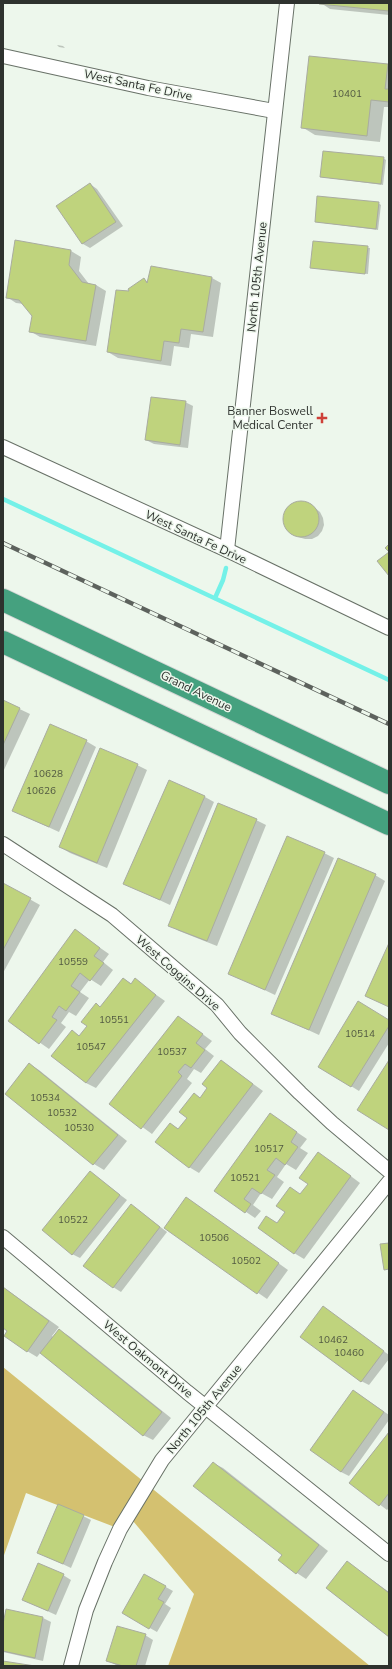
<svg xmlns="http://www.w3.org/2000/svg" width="392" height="1669" viewBox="0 0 392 1669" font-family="'Nunito Sans',sans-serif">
	<rect width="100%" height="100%" fill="#edf7ec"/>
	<path fill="#d4c170" d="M3 1367 370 1666H168L194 1594 128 1515 120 1529 26 1493 3 1558Z"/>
	<g fill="#0003">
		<path d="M321 3H389V15L330 9Z"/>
		<path d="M57 45 63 46 65 48 59 47Z"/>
		<path d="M387 65 389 66V107H384L380 142 315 135 302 127Z"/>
		<path d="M383 158 386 160 383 185 321 177Z"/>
		<path d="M90 184 97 189 123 226 90 248 83 244 57 206Z"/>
		<path d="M378 203 381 205 378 230 316 222Z"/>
		<path d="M314 242 370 248 368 274 311 268Z"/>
		<path d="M71 251 81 257 79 271 89 284 96 285 106 291 96 346 40 337 30 331 33 316 24 304 16 303 7 297Z"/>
		<path d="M212 278 221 283 213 337 191 334 189 348 174 346 171 366 118 358 108 352 131 292 144 279 148 282Z"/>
		<path d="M185 402 193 406 188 448 154 444 146 440Z"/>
		<path d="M303 502 315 508 320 512 323 518 324 525 322 531 318 536 312 539H305L298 537 288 530 285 524 284 517 291 506 296 503Z"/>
		<path d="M3 701 30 714 3 772Z"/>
		<path d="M86 741 96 747 59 832 13 811Z"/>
		<path d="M137 765 147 770 107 868 70 853 60 847Z"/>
		<path d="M205 797 214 802 170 905 125 884Z"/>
		<path d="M256 820 266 825 217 946 179 931 169 925Z"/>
		<path d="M324 853 334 858 275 995 229 973Z"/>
		<path d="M375 875 385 881 319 1035 273 1014Z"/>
		<path d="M3 884 40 905 3 973Z"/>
		<path d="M76 931 109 954 103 962 113 970 101 986 90 979 80 992 89 998 76 1016 69 1012 61 1023 66 1027 49 1049 9 1021Z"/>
		<path d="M124 979 132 984 135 980 165 1001 96 1088 86 1083 52 1056 72 1031 80 1036 88 1026 96 1004 101 1007Z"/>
		<path d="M179 1017 212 1041 205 1049 214 1056 201 1073 194 1069 187 1079 192 1083 152 1134 111 1104Z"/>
		<path d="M389 1021V1043L359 1091 320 1067Z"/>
		<path d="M222 1061 263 1091 199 1173 189 1167 170 1124 179 1129 188 1118 194 1094 201 1098 209 1088Z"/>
		<path d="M29 1064 39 1070 127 1141 104 1170 94 1164 6 1094Z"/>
		<path d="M270 1114 307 1139 300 1148 308 1153 296 1170 286 1164 277 1177 284 1182 272 1199 261 1193 253 1205 261 1211 255 1218 215 1191Z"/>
		<path d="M328 1159 360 1183 304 1259 294 1253 278 1224Z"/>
		<path d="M90 1172 127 1200 80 1258 72 1254Z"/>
		<path d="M187 1198 288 1270 267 1299 165 1228Z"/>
		<path d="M138 1210 167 1232 121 1292 113 1287Z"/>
		<path d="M3 1287 59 1327 52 1336 53 1337 59 1330 69 1336 171 1418 153 1440 143 1435 41 1352 37 1357 27 1351 9 1331 3 1327Z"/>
		<path d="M323 1307 389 1355V1359L369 1385 361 1381Z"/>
		<path d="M354 1391 389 1415V1420L349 1476 341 1472Z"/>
		<path d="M389 1433V1508L387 1510 350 1482Z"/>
		<path d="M213 1463 223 1468 328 1551 306 1579 297 1573Z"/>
		<path d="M83 1516 91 1520 71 1568 39 1553Z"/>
		<path d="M347 1562 389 1592V1635Z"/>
		<path d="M63 1575 71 1580 56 1615 23 1600Z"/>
		<path d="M144 1575 173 1591 165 1604 171 1608 157 1632 123 1613Z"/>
		<path d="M7 1610 43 1618 51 1622 43 1661 3 1652V1629Z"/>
		<path d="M145 1635 153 1640 145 1666H118L108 1661Z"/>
	</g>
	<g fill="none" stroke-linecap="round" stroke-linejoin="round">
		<g stroke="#74f1e8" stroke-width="4.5">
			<path d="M3 499 389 680"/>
			<path d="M215 598 223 580 226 568"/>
		</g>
	</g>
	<g fill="#bfd37d" stroke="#a9aca0">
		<path d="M319 3H389V11L319 4Z"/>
		<path d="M309 56 388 64 385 89H389V102L371 100 367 136 301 128Z"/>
		<path d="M323 151 384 157 381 184 320 177Z"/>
		<path d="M90 183 116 222 82 244 56 206Z"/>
		<path d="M317 196 379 202 376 229 315 222Z"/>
		<path d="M15 240 71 250 69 265 82 282 96 285 86 341 29 332 32 316 19 300 6 298Z"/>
		<path d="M313 241 368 246 365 274 310 268Z"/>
		<path d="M151 266 212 277 203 332 181 329 179 343 164 341 161 361 107 352 116 290 129 291 128 289 144 278 147 283Z"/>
		<path d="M151 397 186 401 180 445 145 440Z"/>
		<circle cx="301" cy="519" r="18"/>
		<path d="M389 544V576L377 561 389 552 385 548Z"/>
		<path d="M3 700 20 708 3 745Z"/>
		<path d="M50 724 87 740 49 827 12 811Z"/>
		<path d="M100 748 138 764 97 863 59 847Z"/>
		<path d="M169 780 205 796 160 900 123 884Z"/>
		<path d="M218 803 257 819 207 941 168 926Z"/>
		<path d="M287 836 325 852 265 990 228 974Z"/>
		<path d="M338 858 376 874 309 1030 271 1014Z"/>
		<path d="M3 883 31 898 3 950Z"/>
		<path d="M75 929 100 948 94 956 104 963 90 981 80 973 71 986 80 992 66 1011 59 1006 52 1017 57 1020 39 1044 8 1021Z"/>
		<path d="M389 943V1007L365 996Z"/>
		<path d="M123 978 131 984 135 978 156 995 86 1083 51 1056 72 1030 79 1036 87 1026 81 1022 96 1003 100 1007Z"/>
		<path d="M358 1001 389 1020V1026L351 1087 318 1067Z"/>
		<path d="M178 1016 203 1034 196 1043 205 1050 191 1068 185 1064 178 1072 182 1076 141 1129 109 1104Z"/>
		<path d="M221 1060 253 1084 189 1168 155 1142 170 1123 178 1129 187 1118 179 1112 194 1093 200 1098 207 1088 202 1084Z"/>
		<path d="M389 1060V1130L357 1110Z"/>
		<path d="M29 1063 118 1135 93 1165 5 1094Z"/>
		<path d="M270 1113 297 1132 291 1142 298 1147 285 1165 276 1158 267 1170 275 1175 261 1194 252 1188 244 1199 251 1204 245 1213 214 1191Z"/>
		<path d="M318 1152 351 1176 294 1254 258 1228 266 1216 277 1223 285 1212 276 1206 290 1187 300 1194 308 1184 299 1178Z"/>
		<path d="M90 1171 120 1195 72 1255 42 1230Z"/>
		<path d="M186 1197 279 1263 257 1294 164 1228Z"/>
		<path d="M131 1204 160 1227 113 1288 83 1266Z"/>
		<path d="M389 1243V1269L384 1270 380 1244Z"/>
		<path d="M3 1287 49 1321 27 1352 4 1336 7 1331 3 1328Z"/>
		<path d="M323 1306 384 1351 361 1382 300 1337Z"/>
		<path d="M59 1329 162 1412 143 1436 40 1353Z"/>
		<path d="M353 1390 384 1412 341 1472 310 1450Z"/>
		<path d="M389 1432V1493L379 1506 349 1483Z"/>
		<path d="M213 1462 319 1545 296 1574 278 1560 282 1555 193 1486Z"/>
		<path d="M58 1504 84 1515 63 1564 37 1553Z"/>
		<path d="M347 1561 389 1593V1637L326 1588Z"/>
		<path d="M38 1563 64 1574 48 1611 22 1600Z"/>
		<path d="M144 1574 166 1586 158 1599 164 1602 149 1629 122 1613Z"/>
		<path d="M6 1609 43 1617 35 1658 3 1651V1624Z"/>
		<path d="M117 1626 146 1634 136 1666H123L106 1661Z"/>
		<path d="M3 1661 35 1666H3Z"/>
	</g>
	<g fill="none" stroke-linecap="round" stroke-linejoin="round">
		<g stroke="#687167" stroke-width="16">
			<g id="street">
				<path d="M3 56 148 88 274 111"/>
				<path d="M3 447 227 550 389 628"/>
				<path d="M227 550 287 3"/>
				<path d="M3 844 112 915 217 1005 240 1033 300 1093 332 1123 389 1171"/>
				<path d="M3 1237 187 1392 389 1554"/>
				<path d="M71 1666 86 1610 105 1562 120 1529 162 1460 389 1182"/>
			</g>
		</g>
		<g stroke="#d5d6d5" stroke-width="24">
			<g id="highway">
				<path d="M3 600 389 783"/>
				<path d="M3 642 389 824"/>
			</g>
		</g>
		<use href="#street" stroke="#fff" stroke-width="14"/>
		<use href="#highway" stroke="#45a17f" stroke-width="22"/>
		<g stroke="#5d625d" stroke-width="4.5">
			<path id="rail" d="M3 543 389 724"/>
		</g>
		<use href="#rail" stroke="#edf7ec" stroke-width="3" stroke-dasharray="9" stroke-linecap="butt"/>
	</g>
	<path fill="#ce4038" stroke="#edf7ec" stroke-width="1.5" d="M320 412h4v4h4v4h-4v4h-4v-4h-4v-4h4z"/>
	<g text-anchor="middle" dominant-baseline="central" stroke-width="3" stroke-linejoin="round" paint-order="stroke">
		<g font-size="10" fill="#525a42">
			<text x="347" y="94">10401</text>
			<text x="48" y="774">10628</text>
			<text x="41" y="791">10626</text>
			<text x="73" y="962">10559</text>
			<text x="114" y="1020">10551</text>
			<text x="360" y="1034">10514</text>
			<text x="91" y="1047">10547</text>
			<text x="172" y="1052">10537</text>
			<text x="45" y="1098">10534</text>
			<text x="62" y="1113">10532</text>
			<text x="79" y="1128">10530</text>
			<text x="269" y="1149">10517</text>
			<text x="245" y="1178">10521</text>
			<text x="73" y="1220">10522</text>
			<text x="214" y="1238">10506</text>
			<text x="246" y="1261">10502</text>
			<text x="333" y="1340">10462</text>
			<text x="349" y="1353">10460</text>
		</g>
		<g font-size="12" fill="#2e322e" stroke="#edf7ec">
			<text transform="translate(138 85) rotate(12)">West Santa Fe Drive</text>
			<text transform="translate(257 277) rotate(-84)">North 105th Avenue</text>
			<text transform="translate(196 537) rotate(25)">West Santa Fe Drive</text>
			<text transform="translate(196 691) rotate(26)">Grand Avenue</text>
			<text transform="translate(178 973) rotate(41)">West Coggins Drive</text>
			<text transform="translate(148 1359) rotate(40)">West Oakmont Drive</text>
			<text transform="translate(204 1409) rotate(-51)">North 105th Avenue</text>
		</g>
		<g font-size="12" fill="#2e322e" stroke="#edf7ec" text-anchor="end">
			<text x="313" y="411">Banner Boswell<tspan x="313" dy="14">Medical Center</tspan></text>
		</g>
	</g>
	<rect width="392" height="1669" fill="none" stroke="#2e322e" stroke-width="8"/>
</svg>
